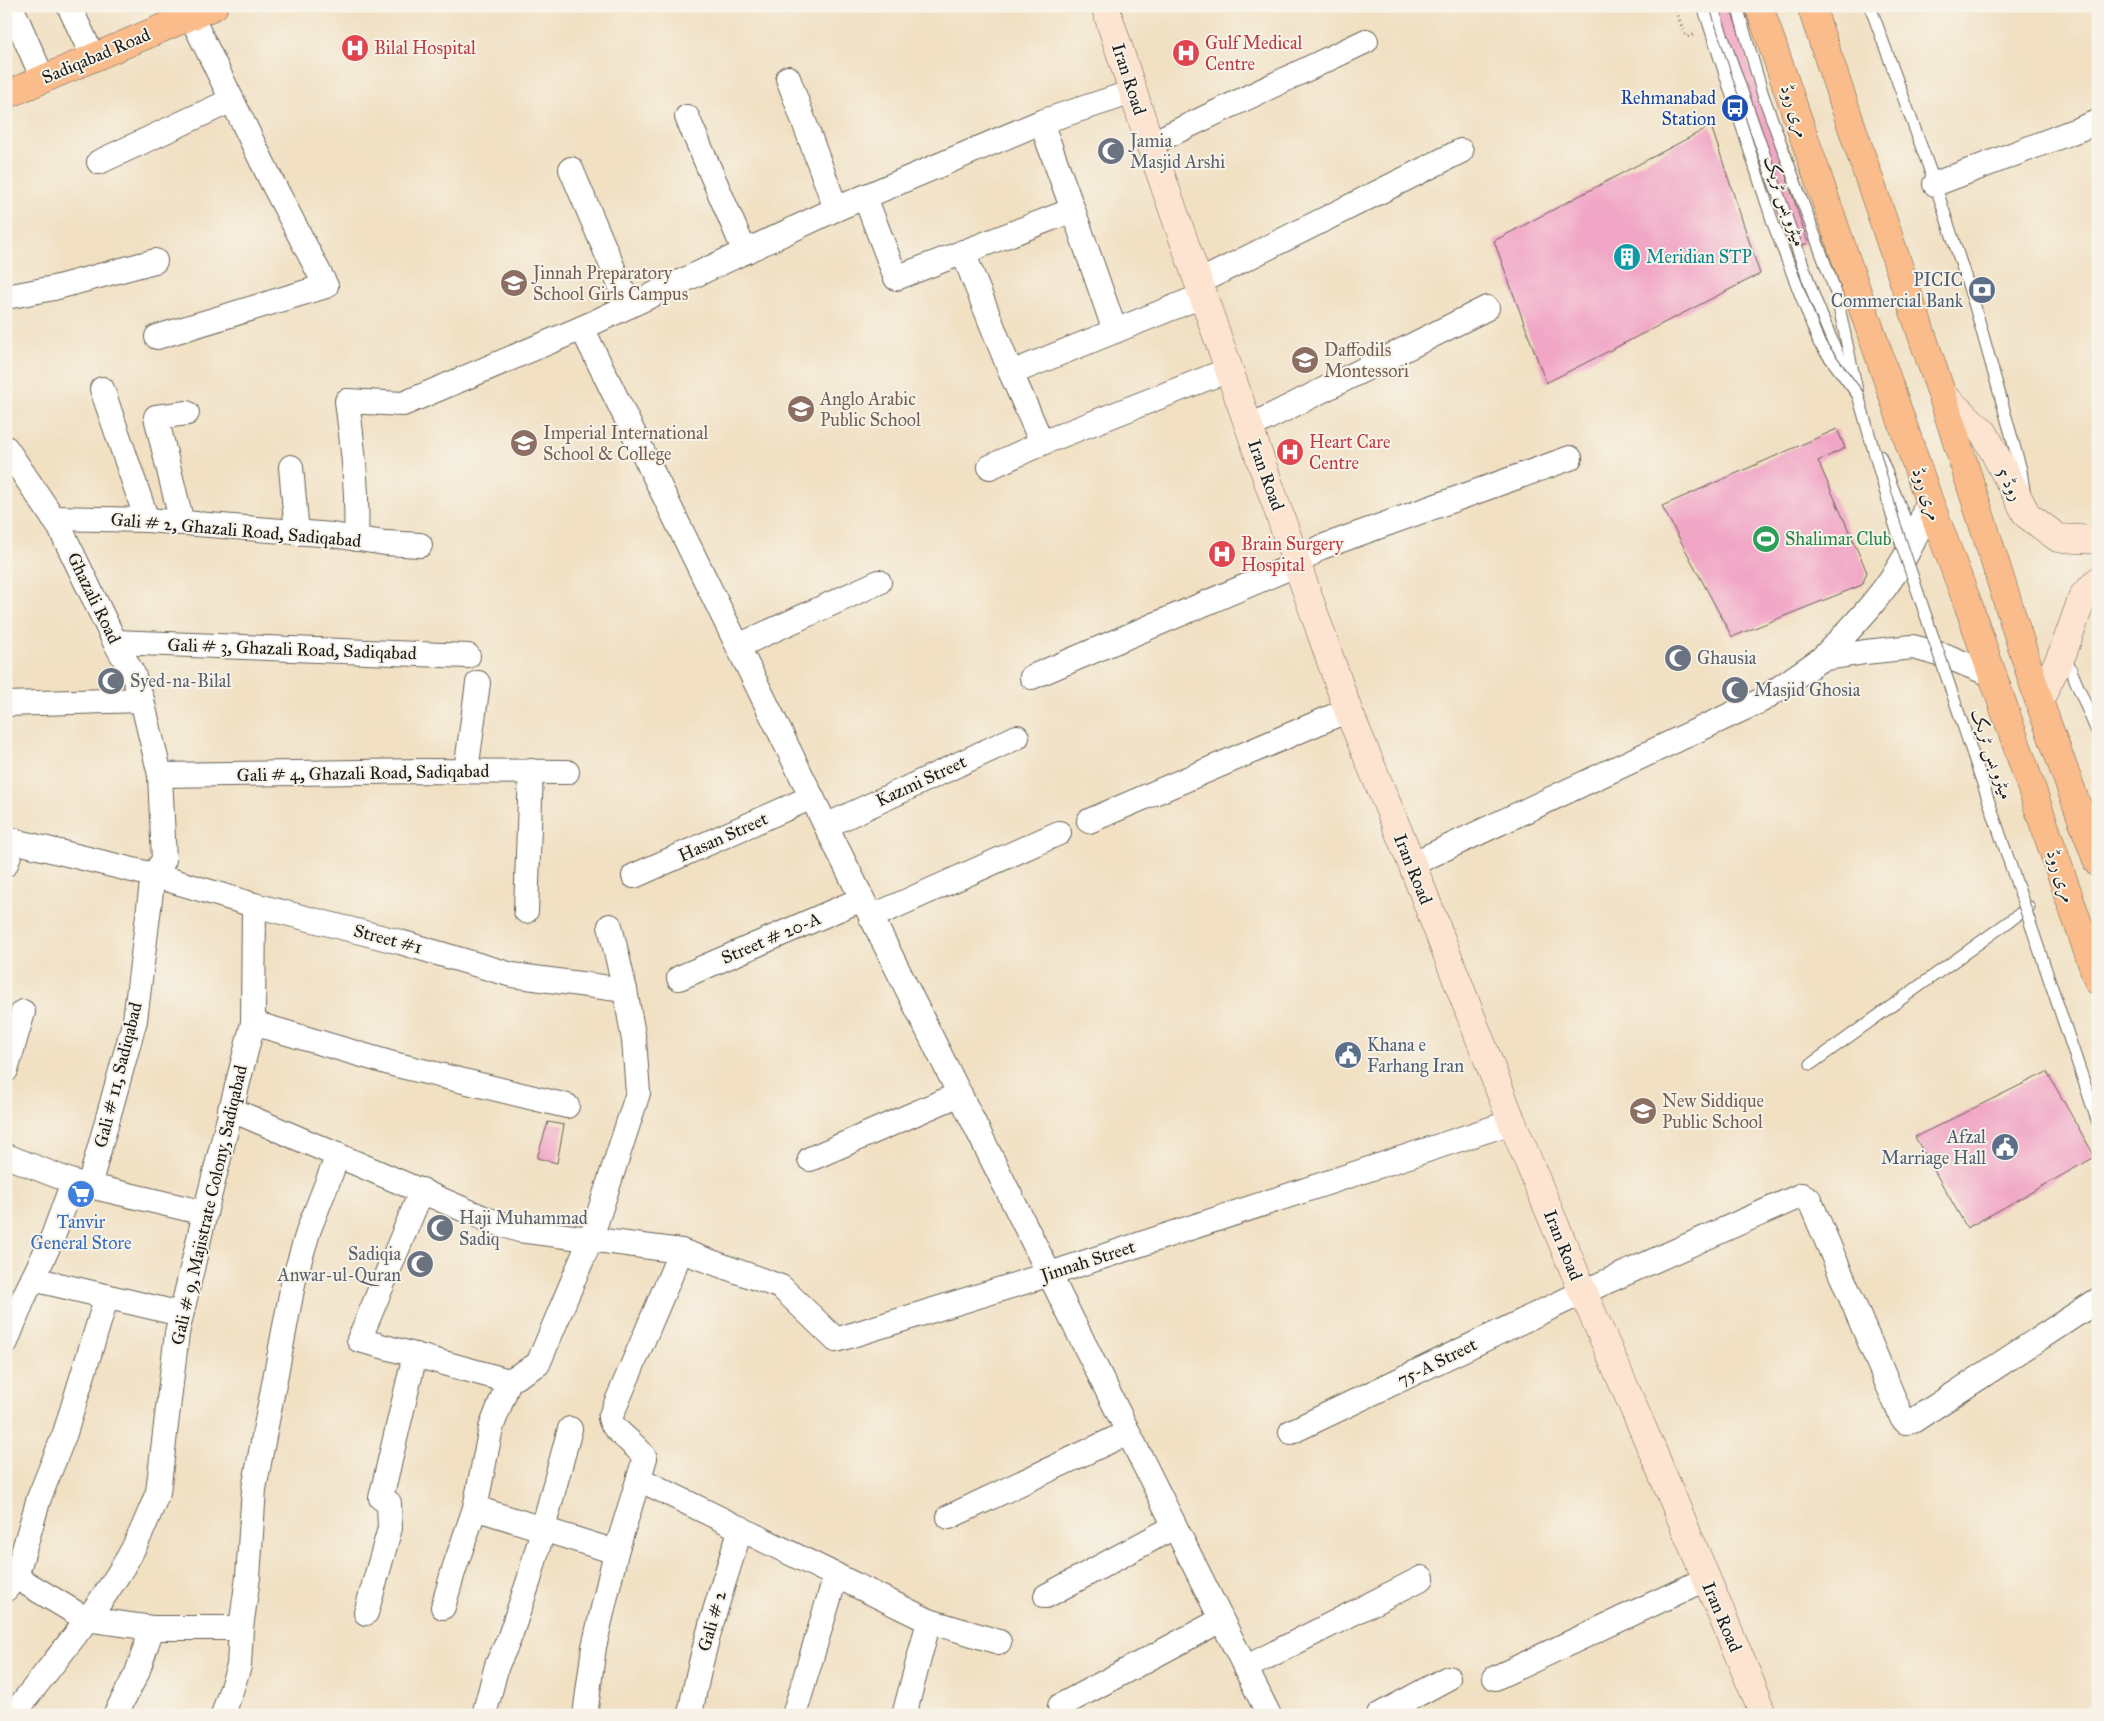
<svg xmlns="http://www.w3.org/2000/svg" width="2104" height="1721" viewBox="0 0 2104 1721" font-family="'IM FELL Great Primer',Amiri,serif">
	<rect width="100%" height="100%" fill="#f7f3e8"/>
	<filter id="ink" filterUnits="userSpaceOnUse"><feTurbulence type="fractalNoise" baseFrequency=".02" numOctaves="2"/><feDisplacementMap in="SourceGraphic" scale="10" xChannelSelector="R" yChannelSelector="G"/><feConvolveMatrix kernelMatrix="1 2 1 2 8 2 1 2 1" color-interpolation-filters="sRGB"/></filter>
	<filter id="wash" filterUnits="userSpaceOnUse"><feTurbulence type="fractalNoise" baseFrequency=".0096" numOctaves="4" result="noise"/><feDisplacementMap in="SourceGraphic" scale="20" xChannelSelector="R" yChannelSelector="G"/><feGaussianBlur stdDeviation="1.12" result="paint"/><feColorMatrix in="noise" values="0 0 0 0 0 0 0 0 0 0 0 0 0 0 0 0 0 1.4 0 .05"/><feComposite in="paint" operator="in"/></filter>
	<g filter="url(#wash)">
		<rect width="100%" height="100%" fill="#f1e0c2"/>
		<g id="blocks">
			<g fill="#f1a6c6">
				<path d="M1710 6H1730L1808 243 1793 248Z"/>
				<path d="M1711 126 1760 274 1546 383 1494 241Z"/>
				<path d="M1837 429 1845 448 1818 461 1867 572 1862 585 1732 637 1662 506Z"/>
				<path d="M2047 1072 2095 1157 1967 1228 1915 1137Z"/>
				<path d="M548 1122 564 1125 557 1163 537 1158Z"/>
				<path d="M2098 1707V1715H2080Z"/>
			</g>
		</g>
	</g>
	<g filter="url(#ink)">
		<use href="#blocks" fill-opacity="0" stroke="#676156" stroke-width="1"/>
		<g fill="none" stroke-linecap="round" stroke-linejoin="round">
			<g stroke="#676156" stroke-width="13">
				<g id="service">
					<path d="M1712 6 1815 299 1847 377"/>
					<path d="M1737 6 1763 95 1836 293 1858 395"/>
					<path d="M1870 6 1935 184 1974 303 2021 470 2024 490"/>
					<path d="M1880 456 1913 539"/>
					<path d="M2065 656 2098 734"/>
					<path d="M1811 1064 2029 907"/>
				</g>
			</g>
			<g stroke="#676156" stroke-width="26">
				<g id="minor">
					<path d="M11 6 43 79"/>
					<path d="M69 6 93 57"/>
					<path d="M788 78 836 209"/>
					<path d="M687 117 745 252"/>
					<path d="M1150 144 1366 41"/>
					<path d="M99 162 232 100"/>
					<path d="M571 169 629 306"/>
					<path d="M1935 184 2098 122"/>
					<path d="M865 197 896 278 1073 210 1041 122"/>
					<path d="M1073 210 1115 331"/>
					<path d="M963 252 1011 373"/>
					<path d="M1199 282 1461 151"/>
					<path d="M6 297 54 288 155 261"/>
					<path d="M582 328 826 826 1269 1715"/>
					<path d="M157 337 326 286 271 180 191 16"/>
					<path d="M102 389 147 520"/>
					<path d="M1249 427 1487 308"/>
					<path d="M1042 443 1011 373 1204 295"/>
					<path d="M6 448 60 528 115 642 133 674 142 700 160 775 164 860 153 875 135 1020 89 1186"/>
					<path d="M291 467 297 533"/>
					<path d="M990 467 1042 443 1228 370"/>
					<path d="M1928 498C1924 512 1920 528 1913 542 1891 587 1857 623 1821 659L1865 652 1913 647 1946 656 1992 675"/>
					<path d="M53 518 147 520 332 535 385 543 420 545"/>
					<path d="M182 523 156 417 187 413"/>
					<path d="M356 539C358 492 353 447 347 401L403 404 582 328 836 209 1041 122 1133 92"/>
					<path d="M115 642 468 656"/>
					<path d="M738 646 879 582"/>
					<path d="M1032 677 1298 564 1319 548 1570 458"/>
					<path d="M6 704 142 700"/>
					<path d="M466 771 478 683"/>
					<path d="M160 775 423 771 567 772"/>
					<path d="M1089 821 1348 710"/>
					<path d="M826 826 1017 737"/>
					<path d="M6 839 153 875 254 905 400 942 512 975 625 990"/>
					<path d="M6 864 14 840"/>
					<path d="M1412 864 1762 700 1821 659"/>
					<path d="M634 876 812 797"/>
					<path d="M526 911 531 771"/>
					<path d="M871 917 1059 833"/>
					<path d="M679 978 862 899"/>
					<path d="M253 1023 393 1064 567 1106"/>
					<path d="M6 1070 23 1012"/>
					<path d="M230 1109 486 1219 519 1230 681 1251 781 1287 836 1340 1050 1274 1512 1122"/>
					<path d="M6 1156 73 1182 205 1213"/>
					<path d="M810 1159 960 1094"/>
					<path d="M33 1279 181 1314"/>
					<path d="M6 1342 24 1297 52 1239 73 1182"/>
					<path d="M415 1355 359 1340 422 1190"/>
					<path d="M1291 1432 1583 1292 1802 1195 1809 1199 1902 1418 1906 1422 1913 1421 2098 1300"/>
					<path d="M639 1479 929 1621 999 1642"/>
					<path d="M475 1508 616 1552"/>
					<path d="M949 1517 1127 1433"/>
					<path d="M16 1577 86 1619 152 1628"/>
					<path d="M6 1589 16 1577 39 1498 65 1433 107 1296"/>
					<path d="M1046 1596 1174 1527"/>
					<path d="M443 1607 454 1569 475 1508 491 1428 509 1381 538 1364 591 1238 638 1093 634 1040 625 990 610 926"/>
					<path d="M366 1613 390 1528 389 1503 381 1498 415 1355 509 1381"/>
					<path d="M1245 1668 1422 1578"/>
					<path d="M1495 1678 1706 1579"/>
					<path d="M1060 1706 1221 1620"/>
					<path d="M13 1715C50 1666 92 1618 124 1565 138 1542 148 1517 158 1492L177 1333 205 1213 253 1023 254 905"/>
					<path d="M115 1715 137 1673 152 1628H241"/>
					<path d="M223 1715 239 1666 241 1628 248 1577 254 1489 294 1279 309 1229 338 1155"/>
					<path d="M484 1715 497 1665 509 1639 529 1580 570 1429"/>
					<path d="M585 1715 594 1647 616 1552 645 1458C638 1445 612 1431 610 1418L681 1251"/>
					<path d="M690 1715C701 1651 721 1590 741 1528"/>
					<path d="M794 1715 836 1575"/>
					<path d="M904 1715 929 1621"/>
					<path d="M1379 1715 1448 1678"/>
				</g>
			</g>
			<g stroke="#676156" stroke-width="29">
				<g id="secondary">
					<path d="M1105 6 1150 144 1348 710 1412 864 1512 1122 1583 1292 1656 1459 1764 1715"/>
					<path d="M1942 395 1984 433 2027 515 2058 538 2098 540"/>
					<path d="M2039 701 2063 652 2083 596 2098 581"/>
				</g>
			</g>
			<g stroke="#676156" stroke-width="29">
				<g id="primary">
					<path d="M1759 6 1928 498 1968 604 2098 981"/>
					<path d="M1811 6 1942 395 2039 701 2098 863"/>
					<path d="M6 95 214 6"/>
				</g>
			</g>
			<path stroke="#676156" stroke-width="3" stroke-dasharray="1 4" stroke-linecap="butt" d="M1674 6 1686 37 1697 34"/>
			<use href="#service" stroke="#fff" stroke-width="11"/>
			<use href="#minor" stroke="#fff" stroke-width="24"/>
			<use href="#secondary" stroke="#fde4d0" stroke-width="28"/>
			<use href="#primary" stroke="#f9bc8a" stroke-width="28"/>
			<g stroke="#676156" stroke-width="13" stroke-linecap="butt">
				<path id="service-bridge" d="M1703 6 1774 226 1819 343 1858 395 1894 522 2098 1123"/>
			</g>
			<use href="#service-bridge" stroke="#fff" stroke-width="11"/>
		</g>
	</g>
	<defs>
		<g id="hospital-disc" transform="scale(1.4375)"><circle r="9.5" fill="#e0444e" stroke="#f7f3e8"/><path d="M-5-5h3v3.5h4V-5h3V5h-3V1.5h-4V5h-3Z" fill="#fff"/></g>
		<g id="bus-disc" transform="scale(1.4375)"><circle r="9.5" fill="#1a4fb4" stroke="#f7f3e8"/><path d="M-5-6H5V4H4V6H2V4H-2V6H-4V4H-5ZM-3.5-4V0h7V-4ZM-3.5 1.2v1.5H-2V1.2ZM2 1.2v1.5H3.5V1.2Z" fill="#fff"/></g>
		<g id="mosque-disc" transform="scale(1.4375)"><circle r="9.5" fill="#6b7280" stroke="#f7f3e8"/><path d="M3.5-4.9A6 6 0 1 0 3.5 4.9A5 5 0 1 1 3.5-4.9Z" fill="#fff"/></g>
		<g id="building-disc" transform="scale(1.4375)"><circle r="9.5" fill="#0f9aa8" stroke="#f7f3e8"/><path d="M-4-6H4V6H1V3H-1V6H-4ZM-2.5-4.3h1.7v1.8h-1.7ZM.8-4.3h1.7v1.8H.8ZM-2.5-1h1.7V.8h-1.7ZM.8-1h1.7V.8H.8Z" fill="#fff"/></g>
		<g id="school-disc" transform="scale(1.4375)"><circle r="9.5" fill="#8d6e63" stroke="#f7f3e8"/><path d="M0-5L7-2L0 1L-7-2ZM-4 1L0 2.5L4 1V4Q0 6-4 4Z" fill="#fff"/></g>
		<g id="bank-disc" transform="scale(1.4375)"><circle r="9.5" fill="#5c6f8a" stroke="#f7f3e8"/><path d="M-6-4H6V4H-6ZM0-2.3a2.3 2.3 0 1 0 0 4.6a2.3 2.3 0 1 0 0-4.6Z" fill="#fff"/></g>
		<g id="university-disc" transform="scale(1.4375)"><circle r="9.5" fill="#8d6e63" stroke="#f7f3e8"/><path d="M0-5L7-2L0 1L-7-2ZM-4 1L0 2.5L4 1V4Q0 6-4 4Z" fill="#fff"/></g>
		<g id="stadium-disc" transform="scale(1.4375)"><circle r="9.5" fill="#2e9e5b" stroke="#f7f3e8"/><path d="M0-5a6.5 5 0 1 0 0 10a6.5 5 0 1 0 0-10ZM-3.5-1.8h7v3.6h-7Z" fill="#fff"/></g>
		<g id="civic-disc" transform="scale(1.4375)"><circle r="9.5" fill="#5c6f8a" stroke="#f7f3e8"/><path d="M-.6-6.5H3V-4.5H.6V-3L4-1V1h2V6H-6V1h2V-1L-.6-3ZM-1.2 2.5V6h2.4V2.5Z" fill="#fff"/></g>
		<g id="supermarket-disc" transform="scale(1.4375)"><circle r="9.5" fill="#3f7fe0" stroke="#f7f3e8"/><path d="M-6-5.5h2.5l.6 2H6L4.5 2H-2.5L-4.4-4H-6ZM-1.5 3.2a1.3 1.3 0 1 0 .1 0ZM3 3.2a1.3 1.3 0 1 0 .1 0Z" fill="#fff"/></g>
	</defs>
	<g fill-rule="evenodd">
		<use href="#hospital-disc" x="355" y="48"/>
		<use href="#hospital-disc" x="1186" y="53"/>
		<use href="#bus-disc" x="1735" y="108"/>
		<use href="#mosque-disc" x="1111" y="151"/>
		<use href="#building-disc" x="1627" y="257"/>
		<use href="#school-disc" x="514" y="283"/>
		<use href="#bank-disc" x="1982" y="290"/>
		<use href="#school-disc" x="1305" y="360"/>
		<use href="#school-disc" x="801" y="409"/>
		<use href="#university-disc" x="524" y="443"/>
		<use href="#hospital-disc" x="1290" y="452"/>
		<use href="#stadium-disc" x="1766" y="539"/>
		<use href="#hospital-disc" x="1222" y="554"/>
		<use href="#mosque-disc" x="1678" y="658"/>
		<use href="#mosque-disc" x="111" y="681"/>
		<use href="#mosque-disc" x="1735" y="690"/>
		<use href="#civic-disc" x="1348" y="1055"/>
		<use href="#school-disc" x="1643" y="1111"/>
		<use href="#civic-disc" x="2005" y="1147"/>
		<use href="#supermarket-disc" x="81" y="1194"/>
		<use href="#mosque-disc" x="440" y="1228"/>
		<use href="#mosque-disc" x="420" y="1264"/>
	</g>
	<g text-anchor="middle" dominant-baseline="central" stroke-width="4" stroke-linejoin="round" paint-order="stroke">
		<g font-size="18" fill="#be3a42" stroke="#f7f3e8" text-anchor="start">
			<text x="1205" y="43">Gulf Medical<tspan x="1205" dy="21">Centre</tspan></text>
			<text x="374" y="48">Bilal Hospital</text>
			<text x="1309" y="442">Heart Care<tspan x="1309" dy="21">Centre</tspan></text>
			<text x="1241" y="544">Brain Surgery<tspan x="1241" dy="21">Hospital</tspan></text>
		</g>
		<g font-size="18" fill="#1c1c1c" stroke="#f7f3e8">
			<text transform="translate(96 56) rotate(-23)">Sadiqabad Road</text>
			<text transform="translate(1129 79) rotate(72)">Iran Road</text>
			<text transform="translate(1795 111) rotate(71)">مری روڈ</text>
			<text transform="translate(1785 201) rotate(71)">میٹرو بس ٹریک</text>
			<text transform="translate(1266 475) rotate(70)">Iran Road</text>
			<text transform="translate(2010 484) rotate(62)">روڈ 5</text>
			<text transform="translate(1927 494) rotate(70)">مری روڈ</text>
			<text transform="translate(236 530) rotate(5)">Gali # 2, Ghazali Road, Sadiqabad</text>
			<text transform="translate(94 598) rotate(64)">Ghazali Road</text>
			<text transform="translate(292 649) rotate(2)">Gali # 3, Ghazali Road, Sadiqabad</text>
			<text transform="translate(1992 754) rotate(71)">میٹرو بس ٹریک</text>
			<text transform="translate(363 773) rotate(-1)">Gali # 4, Ghazali Road, Sadiqabad</text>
			<text transform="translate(921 781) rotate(-25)">Kazmi Street</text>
			<text transform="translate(723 837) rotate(-24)">Hasan Street</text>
			<text transform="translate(1413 869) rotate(68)">Iran Road</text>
			<text transform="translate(2061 876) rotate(71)">مری روڈ</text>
			<text transform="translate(771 938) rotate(-23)">Street # 20-A</text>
			<text transform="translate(388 939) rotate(15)">Street #1</text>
			<text transform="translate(118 1075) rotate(-76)">Gali # 11, Sadiqabad</text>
			<text transform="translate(209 1205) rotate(-77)">Gali # 9, Majistrate Colony, Sadiqabad</text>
			<text transform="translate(1563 1245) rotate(68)">Iran Road</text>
			<text transform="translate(1088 1261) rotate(-18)">Jinnah Street</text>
			<text transform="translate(1437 1362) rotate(-26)">75-A Street</text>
			<text transform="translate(1722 1617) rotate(67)">Iran Road</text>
			<text transform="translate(712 1621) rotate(-74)">Gali # 2</text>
		</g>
		<g font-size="18" fill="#164399" stroke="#f7f3e8" text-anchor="end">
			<text x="1716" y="98">Rehmanabad<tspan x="1716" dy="21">Station</tspan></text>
		</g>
		<g font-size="18" fill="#5b616d" stroke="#f7f3e8" text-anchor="start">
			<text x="1130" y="141">Jamia<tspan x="1130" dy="21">Masjid Arshi</tspan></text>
			<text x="1697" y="658">Ghausia</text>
			<text x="130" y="681">Syed-na-Bilal</text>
			<text x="1754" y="690">Masjid Ghosia</text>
			<text x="459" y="1218">Haji Muhammad<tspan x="459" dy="21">Sadiq</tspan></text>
			<text x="401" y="1254" text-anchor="end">Sadiqia<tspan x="401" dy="21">Anwar-ul-Quran</tspan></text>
		</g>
		<g font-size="18" fill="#0d838f" stroke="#f7f3e8" text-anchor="start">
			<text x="1646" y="257">Meridian STP</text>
		</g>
		<g font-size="18" fill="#785e54" stroke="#f7f3e8" text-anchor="start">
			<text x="533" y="273">Jinnah Preparatory<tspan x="533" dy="21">School Girls Campus</tspan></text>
			<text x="1324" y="350">Daffodils<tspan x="1324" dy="21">Montessori</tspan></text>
			<text x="820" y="399">Anglo Arabic<tspan x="820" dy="21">Public School</tspan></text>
			<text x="543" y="433">Imperial International<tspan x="543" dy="21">School &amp; College</tspan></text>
			<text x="1662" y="1101">New Siddique<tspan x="1662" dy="21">Public School</tspan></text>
		</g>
		<g font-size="18" fill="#4e5e75" stroke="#f7f3e8" text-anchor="end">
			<text x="1963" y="280">PICIC<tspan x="1963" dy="21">Commercial Bank</tspan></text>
			<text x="1367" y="1045" text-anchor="start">Khana e<tspan x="1367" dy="21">Farhang Iran</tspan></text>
			<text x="1986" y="1137">Afzal<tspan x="1986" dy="21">Marriage Hall</tspan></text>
		</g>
		<g font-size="18" fill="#27864d" stroke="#f7f3e8" text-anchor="start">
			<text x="1785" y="539">Shalimar Club</text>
		</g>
		<g font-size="18" fill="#366cbe" stroke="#f7f3e8">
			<text x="81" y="1222">Tanvir<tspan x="81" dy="21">General Store</tspan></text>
		</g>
	</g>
	<rect width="2104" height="1721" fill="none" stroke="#f7f3e8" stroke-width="25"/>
</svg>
